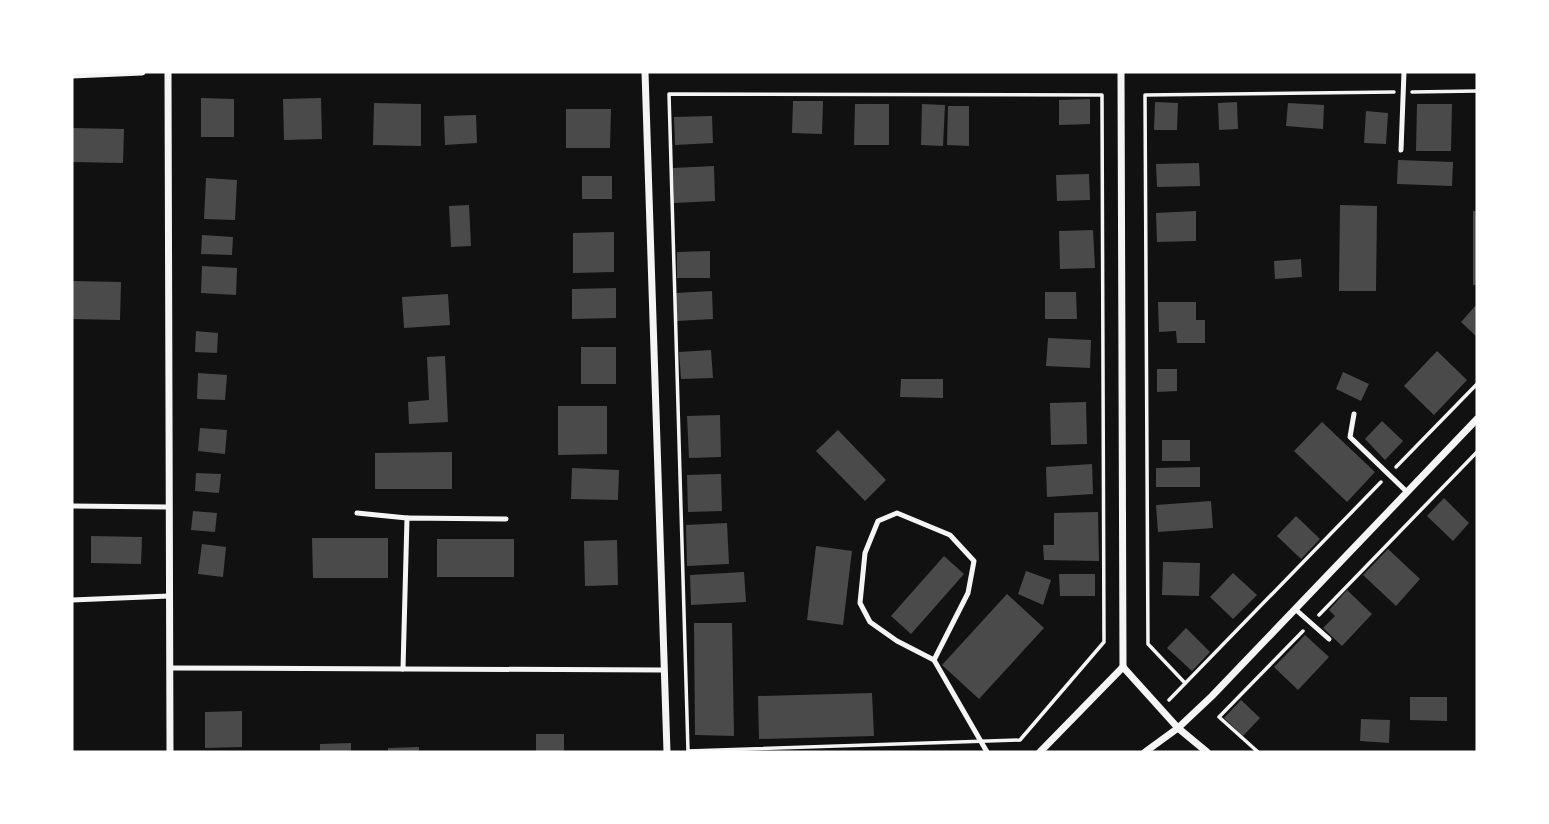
<svg xmlns="http://www.w3.org/2000/svg" width="1549" height="824" viewBox="0 0 1549 824" font-family="Barlow,sans-serif">
	<rect width="100%" height="100%" fill="#111"/>
	<g fill="#4a4a4a">
		<path d="M201 98 234 99V137H201Z"/>
		<path d="M321 98 322 139 284 140 283 99Z"/>
		<path d="M1090 99V124L1059 125V100Z"/>
		<path d="M793 101H823L822 134 792 133Z"/>
		<path d="M1155 102 1178 103 1177 130H1154Z"/>
		<path d="M1237 102 1238 129 1219 130 1218 103Z"/>
		<path d="M374 103 421 104V146L373 145Z"/>
		<path d="M1288 103 1324 105 1323 129 1286 126Z"/>
		<path d="M855 104H889V145H854Z"/>
		<path d="M922 104 945 105 943 146 921 145Z"/>
		<path d="M1417 104H1452L1451 151H1416Z"/>
		<path d="M948 106H969V146L947 145Z"/>
		<path d="M566 109H611L610 148H566Z"/>
		<path d="M1366 111 1388 113 1386 144 1364 143Z"/>
		<path d="M476 115 477 143 445 145 444 116Z"/>
		<path d="M712 116 713 143 675 145 674 117Z"/>
		<path d="M72 128 124 129 123 163 72 162Z"/>
		<path d="M1398 160 1453 162 1452 186 1397 184Z"/>
		<path d="M1199 163 1200 186 1157 187 1156 164Z"/>
		<path d="M714 166 715 201 674 203 673 168Z"/>
		<path d="M1089 174 1090 200 1057 201 1056 175Z"/>
		<rect x="582" y="176" width="30" height="23"/>
		<path d="M206 178 237 180 235 220 204 219Z"/>
		<path d="M469 205 471 246 451 247 449 206Z"/>
		<path d="M1340 205 1377 206 1376 291H1339Z"/>
		<path d="M1196 211V241L1157 242 1156 213Z"/>
		<rect x="1473" y="211" width="4" height="74"/>
		<path d="M1093 230 1095 268 1060 269 1059 231Z"/>
		<path d="M614 232V272L573 273V233Z"/>
		<path d="M202 235 233 237 232 255 201 254Z"/>
		<path d="M710 251V278H677V252Z"/>
		<path d="M1301 259 1302 277 1275 279 1274 261Z"/>
		<path d="M202 266 237 268 236 295 201 293Z"/>
		<path d="M72 281 121 282 120 320 72 319Z"/>
		<path d="M616 288V318L572 319V289Z"/>
		<path d="M712 291 713 319 677 321 676 293Z"/>
		<path d="M1045 292H1076L1077 319H1045Z"/>
		<path d="M448 294 450 325 404 328 402 297Z"/>
		<path d="M1158 302H1196V320H1205V343H1177L1176 331 1159 332Z"/>
		<path d="M1477 304V337L1461 322Z"/>
		<path d="M196 331 218 333 217 353 195 352Z"/>
		<path d="M1048 338 1091 340 1090 368 1046 366Z"/>
		<rect x="581" y="347" width="35" height="37"/>
		<path d="M711 350 713 378 681 379 679 352Z"/>
		<path d="M1437 351 1467 380 1434 415 1404 386Z"/>
		<path d="M445 356 448 422 409 424 408 402 429 400 427 357Z"/>
		<path d="M1157 369H1177V391L1157 392Z"/>
		<path d="M1343 372 1369 384 1361 401 1336 389Z"/>
		<path d="M198 373 227 375 225 400 197 399Z"/>
		<path d="M901 379H943V398L900 397Z"/>
		<path d="M1086 402 1087 444 1051 445 1050 403Z"/>
		<path d="M558 406H607V454L558 455Z"/>
		<path d="M720 415 721 457 689 458 687 416Z"/>
		<path d="M1382 421 1403 441 1385 460 1365 439Z"/>
		<path d="M1322 422 1375 472 1347 502 1294 451Z"/>
		<path d="M200 428 227 430 225 454 198 451Z"/>
		<path d="M838 430 886 480 865 501 816 451Z"/>
		<rect x="1162" y="440" width="28" height="21"/>
		<path d="M452 452V489H375V453Z"/>
		<path d="M1092 464 1093 494 1047 497 1046 467Z"/>
		<path d="M1200 467V487H1156V468Z"/>
		<path d="M572 468 619 470 618 500 571 499Z"/>
		<path d="M196 473 221 474 219 493 195 491Z"/>
		<path d="M721 474 722 511 688 512 687 475Z"/>
		<path d="M1444 498 1469 523 1453 541 1427 516Z"/>
		<path d="M1211 501 1213 528 1158 532 1156 505Z"/>
		<path d="M193 511 217 513 215 532 191 530Z"/>
		<path d="M1098 512 1099 561 1044 560 1043 545H1054V513Z"/>
		<path d="M1296 516 1320 539 1301 559 1277 536Z"/>
		<path d="M727 523 729 564 687 566 686 525Z"/>
		<path d="M91 536 142 537 141 564 91 563Z"/>
		<path d="M312 538H388V578H313Z"/>
		<rect x="437" y="539" width="77" height="38"/>
		<path d="M617 540 618 585 585 586 584 541Z"/>
		<path d="M202 544 226 547 223 577 198 574Z"/>
		<path d="M816 546 852 551 843 625 807 620Z"/>
		<path d="M1388 549 1420 579 1396 606 1363 575Z"/>
		<path d="M944 556 964 574 911 634 891 616Z"/>
		<path d="M1163 562 1200 563 1199 596 1162 595Z"/>
		<path d="M1026 571 1051 580 1043 605 1018 594Z"/>
		<path d="M744 572 746 602 691 605 690 575Z"/>
		<path d="M1233 573 1257 595 1233 619 1210 597Z"/>
		<path d="M1059 574H1095V596H1060Z"/>
		<path d="M1347 590 1372 614 1342 646 1323 628 1335 616 1329 610Z"/>
		<path d="M1007 594 1044 628 979 699 942 665Z"/>
		<path d="M694 623H732L734 736 695 735Z"/>
		<path d="M1186 628 1210 652 1192 671 1167 648Z"/>
		<path d="M1305 635 1329 657 1298 690 1274 667Z"/>
		<path d="M872 693 874 736 759 739 758 696Z"/>
		<path d="M1410 697H1447V721L1410 720Z"/>
		<path d="M1241 700 1260 718 1243 736 1224 718Z"/>
		<path d="M242 711V747L205 748V712Z"/>
		<path d="M1361 719 1390 720 1389 743 1360 741Z"/>
		<rect x="536" y="734" width="28" height="18"/>
		<path d="M351 743V752H320V744Z"/>
		<path d="M419 747V752H388V748Z"/>
	</g>
	<g fill="none" stroke-linecap="round" stroke-linejoin="round">
		<g stroke="#f5f5f5" stroke-width="3.5">
			<path d="M1412 92 1477 91"/>
			<path d="M669 94 1102 95 1104 642 1020 740 688 751Z"/>
			<path d="M1396 467 1477 384"/>
			<path d="M1319 615 1477 452"/>
			<path d="M1185 683 1148 644 1145 95 1394 92"/>
			<path d="M1169 700 1381 482"/>
			<path d="M1258 752 1219 717 1303 631"/>
		</g>
		<g stroke="#f5f5f5" stroke-width="5">
			<path d="M1401 150 1404 72"/>
			<path d="M1354 414 1350 437 1407 492"/>
			<path d="M72 506 168 507"/>
			<path d="M357 513 407 518"/>
			<path d="M72 600 169 596"/>
			<path d="M1295 609 1329 639"/>
			<path d="M934 660 968 593 974 561 950 535 897 513 878 521 865 553 860 603 870 622 897 641 934 660 987 752"/>
			<path d="M170 668 663 670"/>
			<path d="M403 669 407 518 506 519"/>
		</g>
		<g stroke="#f5f5f5" stroke-width="7">
			<path d="M168 72 170 752"/>
			<path d="M645 72 667 752"/>
			<path d="M1121 72 1123 667"/>
			<path d="M72 75 142 72"/>
			<path d="M1123 667 1178 728 1207 752"/>
			<path d="M1040 752 1123 667"/>
			<path d="M1145 752 1178 728 1212 696 1477 419"/>
		</g>
	</g>
	<rect width="1549" height="824" fill="none" stroke="#ffffff" stroke-width="147"/>
</svg>
